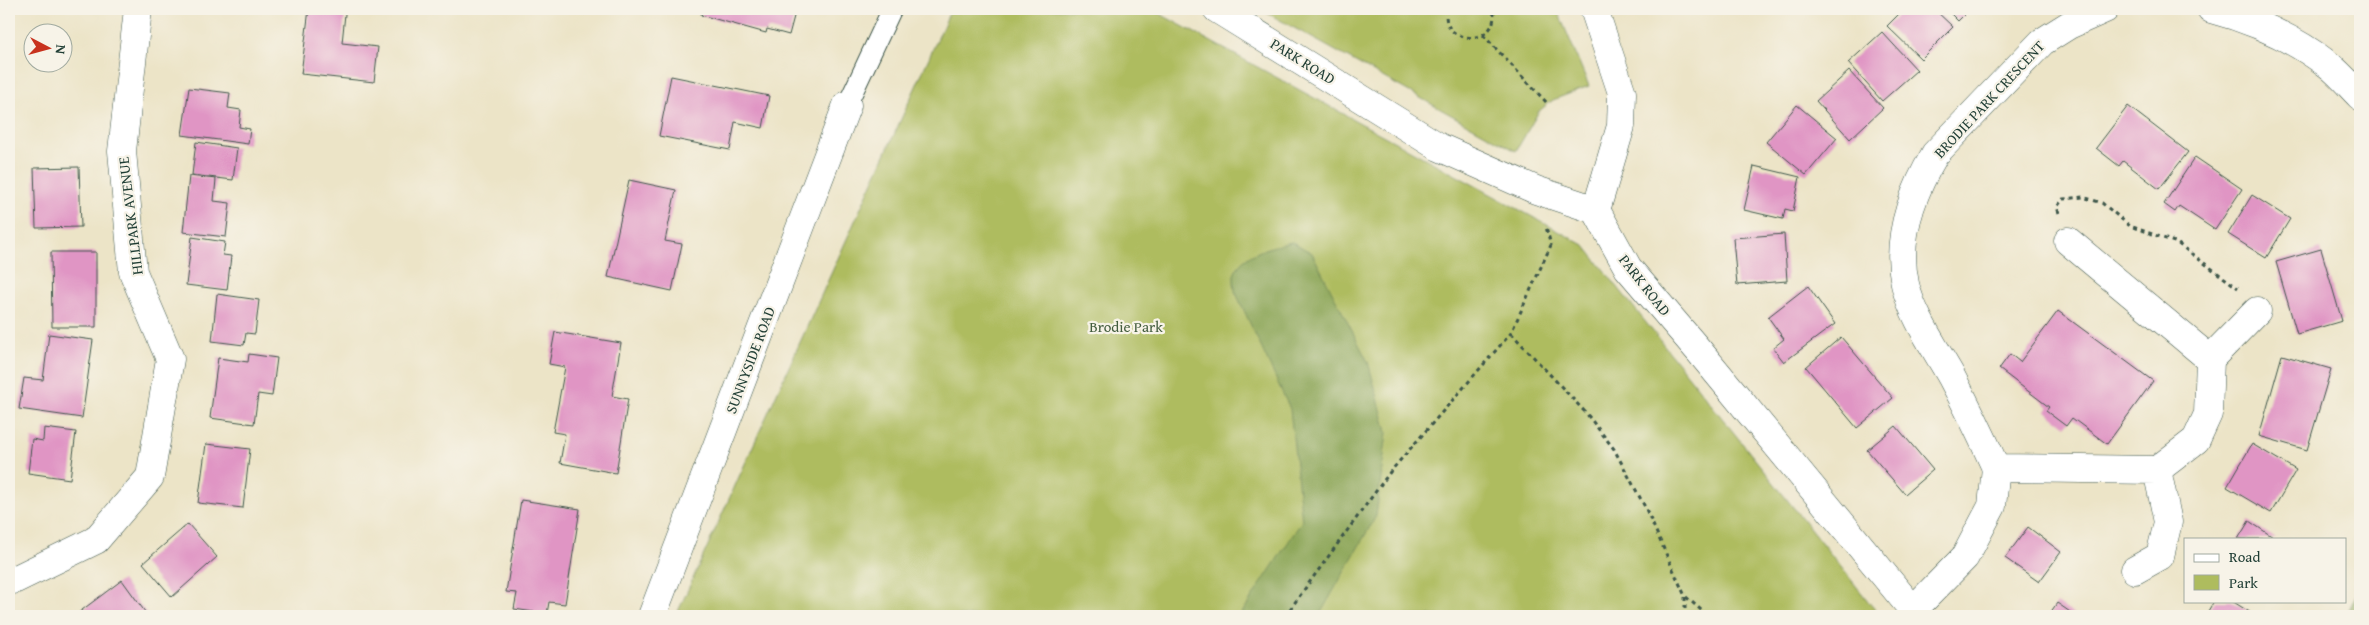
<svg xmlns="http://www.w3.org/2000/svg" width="2369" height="625" viewBox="0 0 2369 625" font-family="'Gentium Book Plus',serif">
	<rect width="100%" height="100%" fill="#f7f3e8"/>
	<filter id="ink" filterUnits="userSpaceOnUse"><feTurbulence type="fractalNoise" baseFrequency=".02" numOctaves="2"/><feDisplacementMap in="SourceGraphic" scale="10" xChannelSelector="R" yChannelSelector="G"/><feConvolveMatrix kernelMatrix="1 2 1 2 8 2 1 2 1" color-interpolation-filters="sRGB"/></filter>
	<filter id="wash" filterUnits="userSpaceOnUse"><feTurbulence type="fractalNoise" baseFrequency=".0096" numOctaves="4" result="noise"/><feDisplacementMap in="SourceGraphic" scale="20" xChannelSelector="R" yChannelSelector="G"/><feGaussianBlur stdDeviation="1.12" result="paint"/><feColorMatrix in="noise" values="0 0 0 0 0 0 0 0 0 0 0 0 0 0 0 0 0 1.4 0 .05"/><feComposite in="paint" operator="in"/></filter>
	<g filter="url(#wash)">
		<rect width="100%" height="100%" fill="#ece4c7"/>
		<g fill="#aebc5e" stroke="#667c49">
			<path d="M951 9H1151L1584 245 1880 616H676Z"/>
			<path d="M1260 9H1557L1589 86 1553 100 1539 111 1516 151Z"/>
		</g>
		<g fill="#8aa455" stroke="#547044">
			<path d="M1292 242 1312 253 1368 362 1387 432 1376 516 1319 616H1240L1302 521 1290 409 1235 291C1235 287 1233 279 1234 275 1241 253 1273 246 1292 242Z"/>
			<path d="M2360 586V616H2346Z"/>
		</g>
		<g id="blocks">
			<g fill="#e095c4">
				<path d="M309 9H344L345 14 342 43 378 47 374 82 301 74Z"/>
				<path d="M703 9H796L789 35 767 29 766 33 701 15Z"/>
				<path d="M1904 9H1934L1953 27 1921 59 1887 26Z"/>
				<path d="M1946 9H1970L1958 21Z"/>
				<path d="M1882 32 1917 70 1882 101 1848 63Z"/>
				<path d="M1849 71 1883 108 1850 139 1816 101Z"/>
				<path d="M671 76 769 96 763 128 735 122 730 150 659 136Z"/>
				<path d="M189 88 230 93 228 108 241 110 239 127 250 129 248 144 182 135Z"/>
				<path d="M1797 105 1837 138 1806 175 1766 142Z"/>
				<path d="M2128 106 2188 152 2159 189 2123 161 2119 166 2096 148Z"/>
				<path d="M196 142 237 148 233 180 192 175Z"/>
				<path d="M2195 157 2242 189 2215 230 2179 206 2175 212 2164 204Z"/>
				<path d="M1754 166 1800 177 1793 211 1785 209 1783 219 1744 210Z"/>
				<path d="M79 167 81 227 36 228 34 168Z"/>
				<path d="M189 176 216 179 214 201 230 203 226 237 183 232Z"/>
				<path d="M629 180 676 190 665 241 682 244 672 291 608 277Z"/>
				<path d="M2252 195 2290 219 2266 258 2228 234Z"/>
				<path d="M1784 234 1787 281 1737 285 1733 238Z"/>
				<path d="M192 237 225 242 223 255 231 256 227 290 186 285Z"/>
				<path d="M2321 249 2342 321 2297 334 2276 262Z"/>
				<path d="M51 252H96V327H52Z"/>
				<path d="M1808 286 1835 324 1784 362 1773 348 1784 339 1768 317Z"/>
				<path d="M217 294 259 300 255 334 246 333 244 345 212 341Z"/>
				<path d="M2058 311 2153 381 2107 444 2072 418 2066 426 2046 411 2049 407 1999 369 2010 354 2020 362Z"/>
				<path d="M555 332 621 343 612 396 628 399 616 473 560 463 565 434 553 432 565 367 549 364Z"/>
				<path d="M49 334 93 340 82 418 19 409 24 378 43 380Z"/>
				<path d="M1841 337 1893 398 1857 428 1806 367Z"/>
				<path d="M249 354 277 358 272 396 258 394 254 424 210 418 218 358 248 362Z"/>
				<path d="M2282 355 2331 369 2307 450 2259 436Z"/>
				<path d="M1896 426 1933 470 1905 494 1867 450Z"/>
				<path d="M44 428 76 432 70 479 28 473 32 439 43 441Z"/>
				<path d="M206 444 250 449 243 508 198 503Z"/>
				<path d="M2252 444 2296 470 2271 513 2227 487Z"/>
				<path d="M521 500 580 509 565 604 549 602 547 614 514 609 517 593 506 592Z"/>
				<path d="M2249 521 2276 539H2238Z"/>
				<path d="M188 524 217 557 172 597 143 563Z"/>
				<path d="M2028 527 2061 552 2039 582 2005 558Z"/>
				<path d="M122 580 148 616H74Z"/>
				<path d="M2214 601H2232L2256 616H2205Z"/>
				<path d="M2057 603 2076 616H2048Z"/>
			</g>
		</g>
	</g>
	<g filter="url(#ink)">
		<use href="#blocks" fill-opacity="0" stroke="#3e564a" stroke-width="1"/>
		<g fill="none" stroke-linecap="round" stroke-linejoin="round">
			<g stroke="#3e564a" stroke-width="21">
				<path id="service" d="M847 105 892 9"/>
			</g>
			<g stroke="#3e564a" stroke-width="29">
				<g id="minor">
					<path d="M2105 9 2069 25 2042 42 1935 154C1912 193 1895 238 1905 284 1912 315 1935 348 1951 376 1967 406 1982 437 1996 468L2157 470 2168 522 2160 556 2135 570"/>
					<path d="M2211 9C2253 20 2295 39 2330 66 2341 75 2350 86 2360 96"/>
					<path d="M2068 241 2210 359 2208 414 2196 440 2157 470"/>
					<path d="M2210 359 2257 311"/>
					<path d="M9 580H14L96 540 150 477 170 359 133 272 122 151 138 9"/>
					<path d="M1913 610 1965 557 1992 506 1996 468"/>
					<path d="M652 616 847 105"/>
				</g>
			</g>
			<g stroke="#3e564a" stroke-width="29">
				<g id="tertiary">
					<path d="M1217 9 1439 147 1536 190 1596 210 1628 268 1699 351 1918 616"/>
					<path d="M1594 9 1622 93 1621 126 1596 210"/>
				</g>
			</g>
			<g stroke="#3e564a" stroke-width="3" stroke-dasharray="4 4" stroke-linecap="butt">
				<path d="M1447 9C1438 47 1502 47 1493 9"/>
				<path d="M1483 35 1548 104"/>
				<path d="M2059 213 2057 207 2063 199 2083 197 2102 203 2130 226 2177 243 2238 288"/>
				<path d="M1511 333 1586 413 1614 449 1645 507 1685 596 1708 616"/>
				<path d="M1685 597V616"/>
				<path d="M1285 616 1390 472 1511 333 1551 245 1546 227"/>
			</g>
			<use href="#service" stroke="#fff" stroke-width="19"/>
			<use href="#minor" stroke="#fff" stroke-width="28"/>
			<use href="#tertiary" stroke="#fff" stroke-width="28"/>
		</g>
	</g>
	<g text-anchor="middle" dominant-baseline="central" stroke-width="4.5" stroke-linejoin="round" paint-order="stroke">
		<g font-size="15" fill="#1f3d34" stroke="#f7f3e8">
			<text transform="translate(1303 61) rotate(32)">PARK ROAD</text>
			<text transform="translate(1989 99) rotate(-47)">BRODIE PARK CRESCENT</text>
			<text transform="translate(130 216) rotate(-97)">HILLPARK AVENUE</text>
			<text transform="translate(1645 285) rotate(52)">PARK ROAD</text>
			<text transform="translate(750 360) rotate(-69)">SUNNYSIDE ROAD</text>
		</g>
		<g font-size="15" fill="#435d3e" stroke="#f7f3e8">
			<text x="1126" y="326">Brodie Park</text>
		</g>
	</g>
	<rect width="2369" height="625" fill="none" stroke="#f7f3e8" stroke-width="30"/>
	<rect x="2184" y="538" width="162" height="65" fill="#f7f3e8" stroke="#a1aaa0"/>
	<rect x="2194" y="554" width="25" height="8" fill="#ffffff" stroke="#a1aaa0"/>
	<text x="2229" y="562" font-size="15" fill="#1f3d34">Road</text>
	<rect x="2194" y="575" width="25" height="15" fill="#aebc5e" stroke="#a1aaa0"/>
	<text x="2229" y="588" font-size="15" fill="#1f3d34">Park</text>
	<g transform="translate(48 48) rotate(96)"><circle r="24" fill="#f7f3e8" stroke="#a1aaa0"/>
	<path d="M0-4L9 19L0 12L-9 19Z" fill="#c8321e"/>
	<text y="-8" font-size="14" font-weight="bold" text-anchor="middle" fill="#1f3d34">N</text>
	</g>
</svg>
